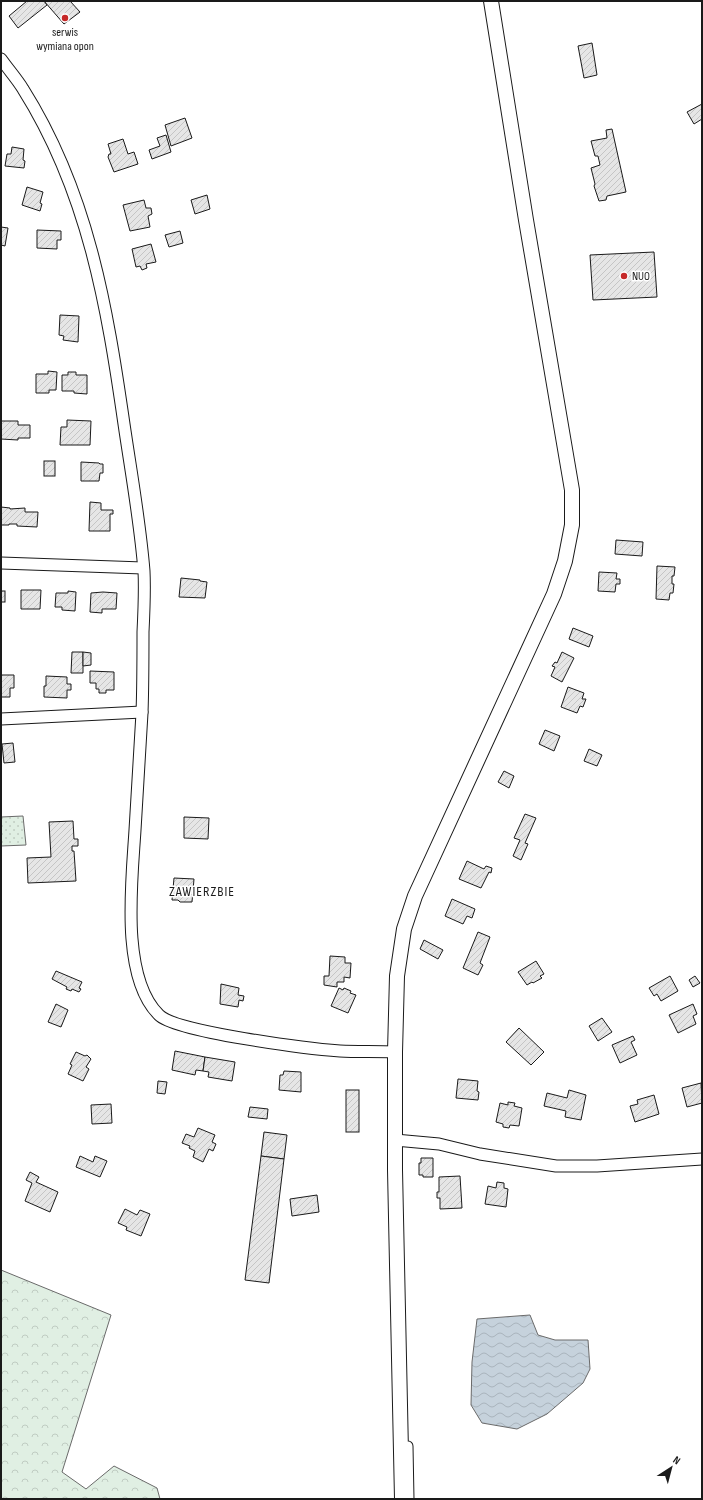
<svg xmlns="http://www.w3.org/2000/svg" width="703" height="1500" viewBox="0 0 703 1500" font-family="'Sofia Sans Condensed',sans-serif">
	<defs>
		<pattern id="green-dots" width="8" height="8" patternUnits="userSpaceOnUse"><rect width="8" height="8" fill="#e0efe3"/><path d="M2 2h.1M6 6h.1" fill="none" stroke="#c0ccc2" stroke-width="1.8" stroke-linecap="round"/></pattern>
		<pattern id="forest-crowns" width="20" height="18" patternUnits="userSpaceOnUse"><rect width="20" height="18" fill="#e0efe3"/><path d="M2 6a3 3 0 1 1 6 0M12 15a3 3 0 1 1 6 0" fill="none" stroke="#c0ccc2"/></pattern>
		<pattern id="water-waves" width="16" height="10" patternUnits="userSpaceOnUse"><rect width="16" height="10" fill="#c6d2dc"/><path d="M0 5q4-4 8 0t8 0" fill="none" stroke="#aab4bc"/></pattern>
		<pattern id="building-hatch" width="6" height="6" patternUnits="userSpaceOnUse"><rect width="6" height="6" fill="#e6e6e6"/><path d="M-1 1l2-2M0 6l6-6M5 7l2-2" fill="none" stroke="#c5c5c5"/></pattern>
	</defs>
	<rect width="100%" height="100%" fill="#fff"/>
	<path fill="url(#green-dots)" stroke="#6a6a6a" d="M23 816 26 845 1 846V817Z"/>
	<path fill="url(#forest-crowns)" stroke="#6a6a6a" d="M1 1270 111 1315 62 1472 86 1489 114 1466 157 1488 160 1499H1Z"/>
	<path fill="url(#water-waves)" stroke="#6a6a6a" d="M530 1315 538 1335 555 1340H588L590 1369 583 1383 547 1414 517 1429 482 1423 471 1405 472 1362 477 1319Z"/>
	<g fill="url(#building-hatch)" stroke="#1a1a1a">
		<path d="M27 1H44L47 5 18 28 9 16Z"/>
		<path d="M44 1H70L80 12 64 24Z"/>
		<path d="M592 43 597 75 584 78 578 46Z"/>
		<path d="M702 104V119L694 124 687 112Z"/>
		<path d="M185 118 192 138 171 146 165 125Z"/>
		<path d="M612 129 626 192 607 196 606 200 599 201 594 186 595 184 591 168 600 165 598 156H595L591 141 607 138 606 130Z"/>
		<path d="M166 135 171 152 152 159 149 150 160 146 157 138Z"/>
		<path d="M123 139 128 154 134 152 138 164 114 172 108 157 109 154H111L108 144Z"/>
		<path d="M12 147 24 149 23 160 25 161 24 168 5 166 7 154H11Z"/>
		<path d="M27 187 43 192 40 203 42 204 40 211 22 205Z"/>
		<path d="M207 195 210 209 195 214 191 200Z"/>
		<path d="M144 200 146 208H151L152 214 148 216 150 227 130 231 123 205Z"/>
		<path d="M1 227 8 228 5 246 1 245Z"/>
		<path d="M37 230 61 231V240H57V249L37 248Z"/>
		<path d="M180 231 183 243 169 247 165 235Z"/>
		<path d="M151 244 156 262 146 264 147 268 142 270 140 266 136 267 132 249Z"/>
		<path d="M654 252 657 297 593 300 590 255Z"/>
		<path d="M60 315 79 316 78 342 63 340 64 336 59 335Z"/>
		<path d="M48 371 57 372 56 390H49V393H36V374H48Z"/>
		<path d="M68 372H76V375H87V394L74 393V391H62V375H68Z"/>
		<path d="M67 420 91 421 90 445H60L61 427H67Z"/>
		<path d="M1 421H18V425H30V438H18V440L1 439Z"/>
		<rect x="44" y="461" width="11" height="15"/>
		<path d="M81 462 99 463 100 464H103V473H100L99 481H81Z"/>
		<path d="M90 502 101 503V510H113V514H110V531H89Z"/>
		<path d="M1 507 10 508V509L25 508V512H38L37 527 17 526V524H9V525H1Z"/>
		<path d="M616 540 643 542 642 556 615 554Z"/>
		<path d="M657 566 675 567 674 576H672V584H674L673 593H670L669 600 656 599Z"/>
		<path d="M599 572 617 573 616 579H620V584H616L615 592 598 591Z"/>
		<path d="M181 578 200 580V581L207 582 205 598 179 597Z"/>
		<path d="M21 590H41L40 609H21Z"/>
		<rect x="1" y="591" width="4" height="11"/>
		<path d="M68 591 76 592 75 611 62 610V607H55L56 593H68Z"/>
		<path d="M103 592 117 593 116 609H102V613L90 612 91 593Z"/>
		<path d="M573 628 593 636 589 647 569 639Z"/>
		<path d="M72 652H83V673H71Z"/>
		<path d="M83 652 91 653V665L83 666Z"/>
		<path d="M562 652 574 658 562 682 551 676 555 667 552 666 555 662 557 663Z"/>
		<path d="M90 671 114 672V690H106V693H99V689H96V683H90Z"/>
		<path d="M1 675H14V688H10V697H1Z"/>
		<path d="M46 676 67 677V684H71V690H67V698L44 697V686H46Z"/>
		<path d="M568 687 584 693 582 699H586L583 707 580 706 577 713 561 707Z"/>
		<path d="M545 730 560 736 554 751 539 744Z"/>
		<path d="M13 743 15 762 4 763 2 744Z"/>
		<path d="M589 749 602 755 597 766 584 761Z"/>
		<path d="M504 771 514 776 509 788 498 782Z"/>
		<path d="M525 814 536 818 525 843 528 844 521 860 513 856 520 840 514 838Z"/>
		<path d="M184 817 209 818 208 839 184 838Z"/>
		<path d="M73 821 74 839H78V846H72V851H74L76 881 28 883 27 858 51 857 49 822Z"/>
		<path d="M467 861 484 869 486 866 492 868 491 873 489 872 481 888 459 879Z"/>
		<path d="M174 878 194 879 192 902H180L178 900H172Z"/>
		<path d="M452 899 475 909 472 918 467 916 463 924 445 916Z"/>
		<path d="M478 932 490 937 480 963 483 965 478 975 463 968Z"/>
		<path d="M424 940 443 950 438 959 420 949Z"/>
		<path d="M330 956 345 957V963H351L350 978 344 977V982H337V987L324 985V976H329Z"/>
		<path d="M536 961 544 974 540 976 542 978 533 983 532 982 527 985 518 972Z"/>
		<path d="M56 971 82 982 79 988 81 989 79 992 72 989 71 991 66 989 67 987 52 979Z"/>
		<path d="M670 976 678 991 661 1001 657 994 654 996 649 988Z"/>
		<path d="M695 976 700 983 693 987 689 980Z"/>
		<path d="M221 984 239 988 238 995 244 996 243 1001 239 1000 238 1007 220 1004Z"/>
		<path d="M339 988 343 990 344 988 351 991 350 993 356 995 348 1013 331 1006Z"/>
		<path d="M56 1004 68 1010 61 1027 48 1022Z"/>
		<path d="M693 1004 697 1014 693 1016 696 1024 678 1033 669 1015Z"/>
		<path d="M602 1018 612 1032 598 1041 589 1026Z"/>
		<path d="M519 1028 544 1052 531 1065 506 1042Z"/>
		<path d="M633 1036 635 1040 631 1042 637 1055 620 1063 612 1045Z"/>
		<path d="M175 1051 205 1057 203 1071 196 1070 195 1075 172 1070Z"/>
		<path d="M76 1052 85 1056 87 1055 91 1059 86 1067 89 1069 83 1081 68 1074 72 1065 70 1064Z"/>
		<path d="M205 1057 235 1062 232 1081 208 1077 209 1072 203 1071Z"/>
		<path d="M284 1071 301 1072V1092L279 1090 280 1075H283Z"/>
		<path d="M458 1079 478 1081 477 1091 479 1092 478 1100 456 1098Z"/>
		<path d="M158 1081 167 1082 165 1094 157 1093Z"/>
		<path d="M701 1083 702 1103 687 1107 682 1088Z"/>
		<rect x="346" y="1090" width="13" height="42"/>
		<path d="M569 1090 586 1095 581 1120 565 1117 566 1111 544 1106 547 1093 567 1098Z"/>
		<path d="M654 1095 659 1114 635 1122 630 1106 638 1104 637 1100Z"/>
		<path d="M508 1102 515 1103 514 1106 522 1108 519 1126 510 1125 509 1128 503 1127V1124L496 1122 500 1103 508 1105Z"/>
		<path d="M111 1104 112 1123 92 1124 91 1105Z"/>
		<path d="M250 1107 268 1109 267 1119 248 1117Z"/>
		<path d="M198 1128 215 1135 212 1142 216 1144 213 1151 209 1149 203 1162 193 1157 195 1151 189 1148 190 1146 182 1143 186 1134 194 1137Z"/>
		<path d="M264 1132 287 1135 284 1159 261 1156Z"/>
		<path d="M80 1156 93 1162 95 1156 107 1161 100 1177 76 1167Z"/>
		<path d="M261 1156 284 1159 269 1283 245 1280Z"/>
		<path d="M421 1158H433V1177H423V1175H419V1163H421Z"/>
		<path d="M30 1172 39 1177 36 1182 58 1192 50 1212 25 1201 32 1183 26 1180Z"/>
		<path d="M460 1176 462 1208 440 1209V1198H437V1192H439V1177Z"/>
		<path d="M497 1182 504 1183V1188L508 1189 506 1207 485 1204 488 1186 496 1188Z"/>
		<path d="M317 1195 319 1212 292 1216 290 1199Z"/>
		<path d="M125 1209 137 1215 140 1210 150 1214 141 1236 126 1230 127 1227 118 1223Z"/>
	</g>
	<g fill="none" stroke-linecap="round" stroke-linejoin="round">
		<g stroke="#1a1a1a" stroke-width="11">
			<path id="pedestrian" d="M408 1446 409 1499"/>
		</g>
		<g stroke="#1a1a1a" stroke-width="13">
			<g id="minor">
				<path d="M1 59C8 69 17 79 23 89 88 192 107 306 124 424 131 472 140 521 144 571 145 591 144 612 143 632 143 659 143 686 142 713 140 752 137 791 135 830 132 880 120 977 159 1015 176 1032 310 1049 340 1051 358 1052 377 1051 395 1052"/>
				<path d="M1 563 143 568"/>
				<path d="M1 719 142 712"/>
				<path d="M395 1140 439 1144 480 1154 556 1166H597L702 1159"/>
			</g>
		</g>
		<g stroke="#1a1a1a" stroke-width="16">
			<path id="tertiary" d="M402 1499 395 1170V1052L397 976 404 929 415 896 554 594 565 561 572 525V490L526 220 491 1"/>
		</g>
		<use href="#pedestrian" stroke="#fff" stroke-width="9"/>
		<use href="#minor" stroke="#fff" stroke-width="11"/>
		<use href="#tertiary" stroke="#fff" stroke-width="14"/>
	</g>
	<g fill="#c62828" stroke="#fff" stroke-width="1.5">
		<circle cx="65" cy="18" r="4"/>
		<circle cx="624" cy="276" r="4"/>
	</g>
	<g text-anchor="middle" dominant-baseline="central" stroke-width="3" stroke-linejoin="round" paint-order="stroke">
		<g font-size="12" fill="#1a1a1a" stroke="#fff">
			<text x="65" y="32">serwis<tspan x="65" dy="14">wymiana opon</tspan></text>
			<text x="632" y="276" text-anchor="start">NUO</text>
		</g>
		<g font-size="14" letter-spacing="1" fill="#1a1a1a" stroke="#fff">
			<text x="202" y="891">ZAWIERZBIE</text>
		</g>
	</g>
	<rect width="703" height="1500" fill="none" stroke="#1a1a1a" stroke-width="4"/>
	<g transform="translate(671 1468) rotate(36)" stroke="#ffffff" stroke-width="3" paint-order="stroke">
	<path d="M0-3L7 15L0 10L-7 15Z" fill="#1a1a1a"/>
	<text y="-6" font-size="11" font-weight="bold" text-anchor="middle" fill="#1a1a1a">N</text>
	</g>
</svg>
